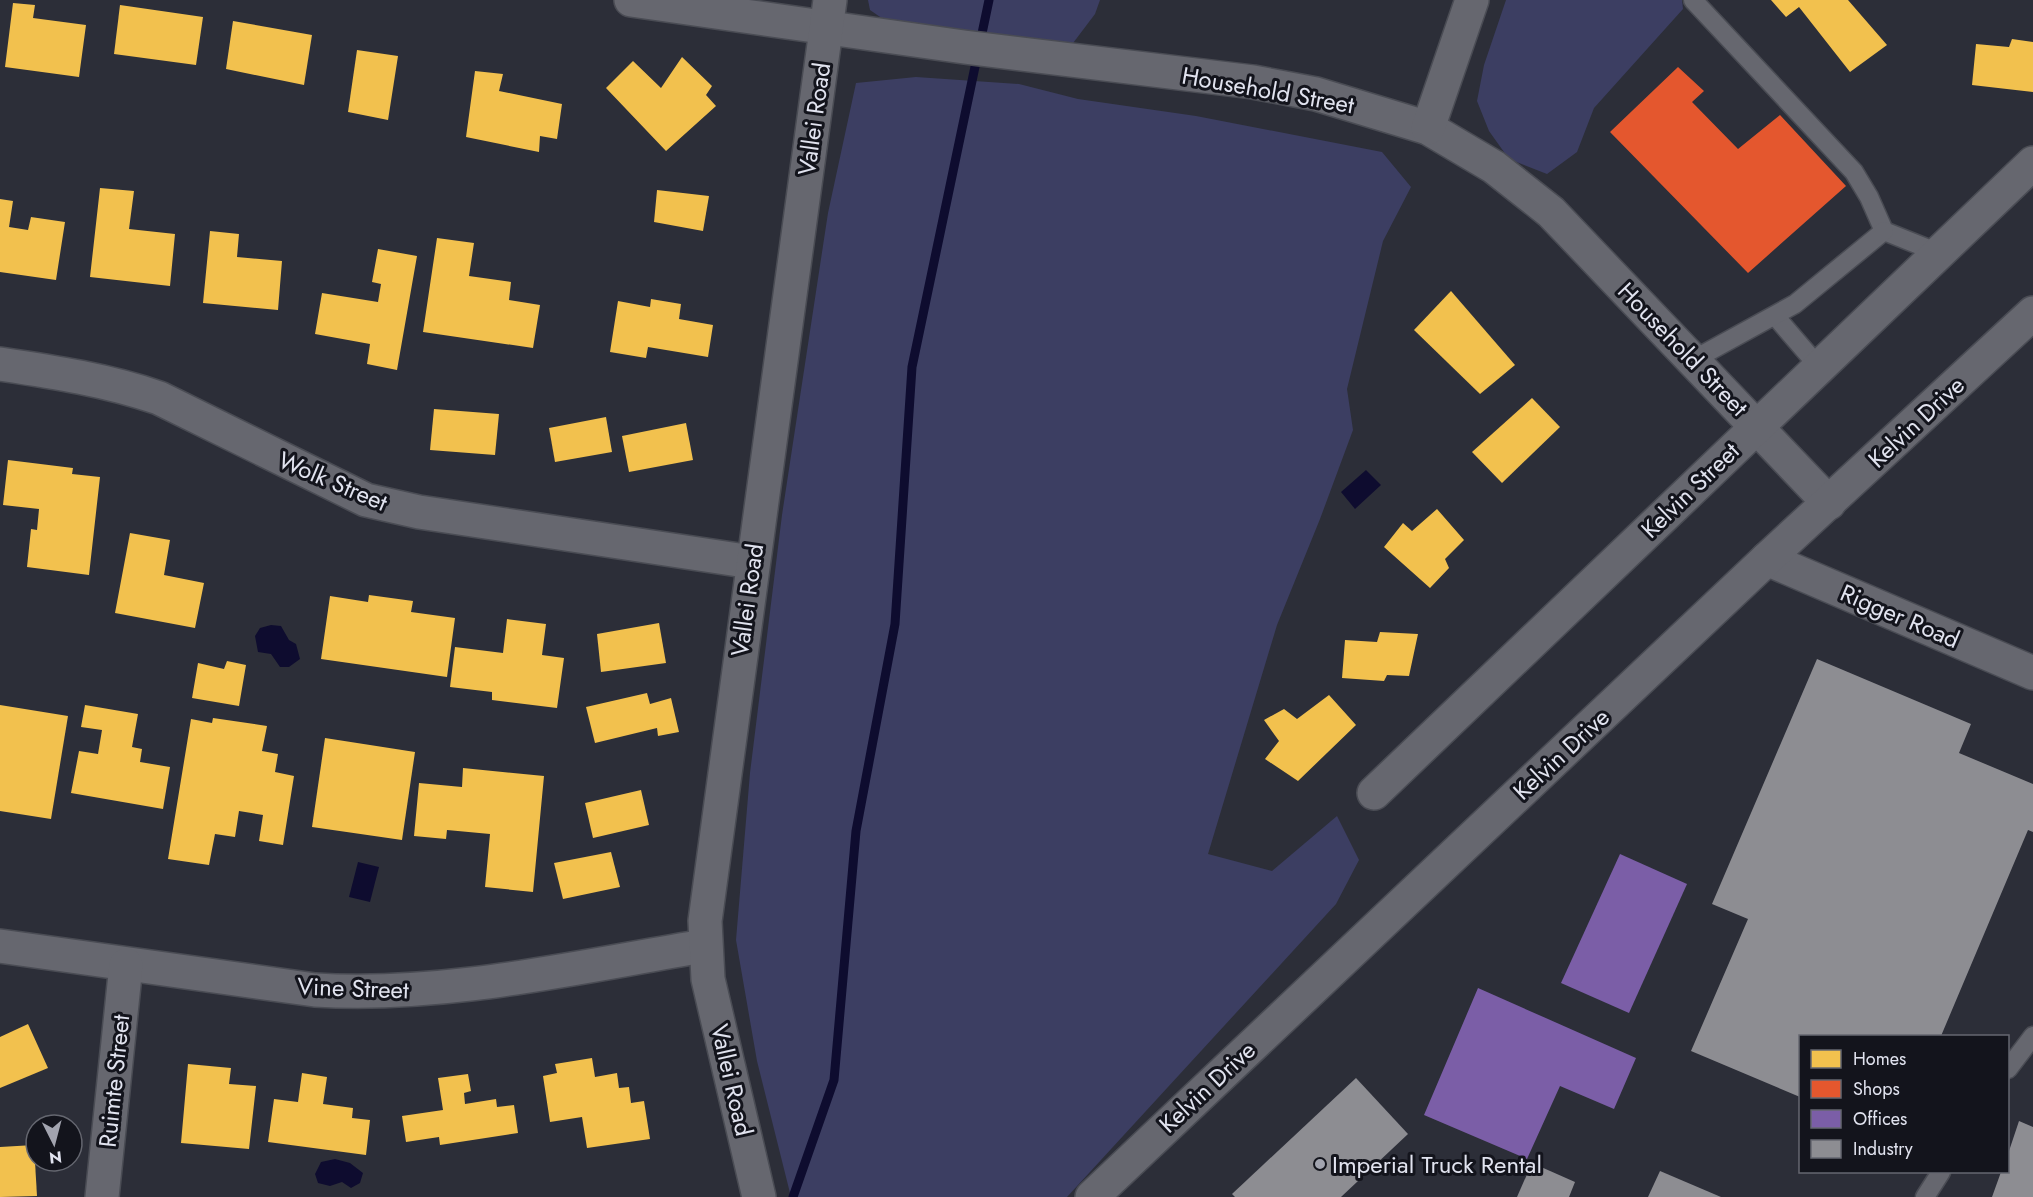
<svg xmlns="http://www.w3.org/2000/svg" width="2033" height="1197" viewBox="0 0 2033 1197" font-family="Jost,sans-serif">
	<rect width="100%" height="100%" fill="#2c2e38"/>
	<g fill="#3c3e62">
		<path d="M868 0H1100L1095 14 1064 55 899 30 870 10Z"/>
		<path d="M1506 0H1682L1683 9 1594 108 1577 152 1547 174 1509 159 1489 131 1477 101 1484 65Z"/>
		<path d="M916 77 1019 84 1078 99 1196 116 1382 152 1411 187 1383 241 1347 389 1353 430 1320 519 1277 625 1208 854 1272 871 1337 816 1359 860 1336 904 1067 1197H791L757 1061 736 940 750 773 782 515 828 213 856 83Z"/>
	</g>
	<g fill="#0e0c2f">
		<path d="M1366 470 1381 485 1355 509 1341 492Z"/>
		<path d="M271 625 281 626 289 640 296 644 300 659 289 667H280L271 654 258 652 255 636 260 628Z"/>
		<path d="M358 862 379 867 370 902 349 897Z"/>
		<path d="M335 1159 350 1163 363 1173 360 1183 351 1188 342 1182 330 1186 318 1183 315 1174 321 1162Z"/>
	</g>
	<g fill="#f2c14e">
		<path d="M1771 0H1848L1887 45 1850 72 1799 7 1786 17Z"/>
		<path d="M13 3 35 5 33 18 86 25 79 77 5 67Z"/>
		<path d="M120 5 203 17 196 65 114 54Z"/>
		<path d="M233 21 312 35 304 85 226 69Z"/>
		<path d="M2012 39 2033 42V92L1972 85 1976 44 2009 47Z"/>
		<path d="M357 50 398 56 388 120 348 112Z"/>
		<path d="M682 57 712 86 706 95 716 106 666 151 606 88 633 61 661 88Z"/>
		<path d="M475 71 503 74 499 91 562 104 557 139 540 136 539 152 466 137Z"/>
		<path d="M100 188 134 191 129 229 175 234 170 286 90 277Z"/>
		<path d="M657 190 709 196 703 231 654 222Z"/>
		<path d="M0 199 13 201 9 227 28 230 31 217 65 222 56 280 0 272Z"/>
		<path d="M210 231 239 234 237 257 282 261 278 310 203 303Z"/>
		<path d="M437 238 474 243 469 276 511 282 509 300 540 305 533 348 423 332Z"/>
		<path d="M378 249 417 256 397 370 367 364 370 344 315 334 322 293 378 302 381 284 372 282Z"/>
		<path d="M1451 291 1515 365 1480 394 1414 330Z"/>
		<path d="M651 299 681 304 679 319 713 325 708 357 648 347 646 358 610 352 618 301 650 307Z"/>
		<path d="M1532 398 1560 427 1502 483 1472 452Z"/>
		<path d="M434 409 499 414 495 455 430 450Z"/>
		<path d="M606 417 612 452 555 462 549 428Z"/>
		<path d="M686 423 693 460 629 472 622 436Z"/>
		<path d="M8 460 73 468 72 474 100 477 89 575 27 567 31 529 37 530 39 509 3 505Z"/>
		<path d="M1437 509 1464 540 1445 559 1449 568 1430 588 1384 547 1403 523 1412 531Z"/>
		<path d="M130 533 170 540 164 575 204 583 195 628 115 613Z"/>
		<path d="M369 595 413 601 411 612 455 618 447 677 321 659 330 596 368 602Z"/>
		<path d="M507 619 546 624 542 655 564 658 557 708 492 700V692L450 687 455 647 503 653Z"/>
		<path d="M659 623 666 663 601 672 597 634Z"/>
		<path d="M1380 632 1418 634 1409 676 1387 675 1384 681 1342 678 1345 640 1377 642Z"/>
		<path d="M227 661 246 665 239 706 192 698 198 663 224 669Z"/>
		<path d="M647 693 650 704 671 698 679 732 658 736 657 728 595 743 586 707Z"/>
		<path d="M1329 695 1356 725 1298 781 1265 759 1279 741 1264 720 1284 709 1297 719Z"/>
		<path d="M0 705 68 716 51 819 0 811Z"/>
		<path d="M85 705 138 714 132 747 142 749 140 762 170 767 163 809 71 793 79 751 98 754 102 730 81 727Z"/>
		<path d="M213 718 267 726 262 751 278 754 275 772 294 776 283 845 259 841 263 815 239 811 235 837 215 834 209 865 168 859 191 719 212 723Z"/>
		<path d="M325 738 415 752 402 840 312 827Z"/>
		<path d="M463 768 544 776 533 892 485 887 490 834 447 830 446 839 414 836 419 783 462 787Z"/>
		<path d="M641 790 649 825 593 838 585 803Z"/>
		<path d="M611 852 620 887 563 899 554 863Z"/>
		<path d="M28 1024 48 1068 0 1088V1037Z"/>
		<path d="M592 1058 595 1077 617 1073 619 1088 629 1087 631 1103 644 1101 650 1139 587 1148 582 1117 550 1122 543 1076 557 1073 555 1064Z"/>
		<path d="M188 1064 231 1068 229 1084 256 1086 249 1149 181 1143Z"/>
		<path d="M302 1073 327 1077 323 1104 353 1108 352 1118 370 1120 366 1155 268 1142 274 1099 298 1102Z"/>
		<path d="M468 1074 471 1091 464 1093 465 1104 496 1099 497 1107 514 1105 518 1133 440 1145 439 1137 406 1142 402 1116 443 1110 438 1078Z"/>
		<path d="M34 1145 37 1196 0 1197V1147Z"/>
	</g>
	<path fill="#e4572e" d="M1678 67 1704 91 1692 102 1738 149 1780 115 1846 186 1748 273 1610 132Z"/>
	<g fill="#7b5ea7">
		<path d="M1620 854 1687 884 1629 1013 1561 983Z"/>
		<path d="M1478 988 1636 1058 1614 1109 1560 1086 1527 1159 1424 1115Z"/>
	</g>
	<g fill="#8d8d92">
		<path d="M1817 659 1971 724 1959 753 2033 784V832L2028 830 1941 1036H1800V1097L1691 1051 1748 919 1712 904Z"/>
		<path d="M1356 1078 1408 1134 1341 1197H1235L1232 1194Z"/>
		<path d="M2019 1121 2033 1127V1197H1992L2001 1172H2008V1154Z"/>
		<path d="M1532 1163 1575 1182 1569 1197H1517Z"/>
		<path d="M1660 1171 1721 1197H1648Z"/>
	</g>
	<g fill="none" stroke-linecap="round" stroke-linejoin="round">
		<path stroke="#0e0c2f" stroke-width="9" d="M793 1197 834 1080 856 831 895 624 912 367 989 0"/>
		<g stroke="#4a4c54" stroke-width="21">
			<g id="lane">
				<path d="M1693 0 1854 172 1869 197 1884 231 1939 253"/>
				<path d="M1776 317 1819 367"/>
				<path d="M1693 360 1795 304 1884 231"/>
				<path d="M2008 1069 2033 1036"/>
				<path d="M1925 1197 1941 1172"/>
			</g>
		</g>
		<g stroke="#4a4c54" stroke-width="36">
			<g id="street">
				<path d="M631 0 964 47 1253 82 1316 94 1428 128 1494 167 1551 212 1829 503"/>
				<path d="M1428 128 1472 0"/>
				<path d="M0 364C54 372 107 380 159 398L366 500 419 512 752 562"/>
				<path d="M1767 559 2033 673"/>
				<path d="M1374 793 2033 163"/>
				<path d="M0 946 315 990C446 998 576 967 704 946"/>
				<path d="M102 1197 126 965"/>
				<path d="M759 1197 708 979 705 921 830 0"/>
				<path d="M1092 1197 1767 559 2033 313"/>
			</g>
		</g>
		<use href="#lane" stroke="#66676f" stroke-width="18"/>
		<use href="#street" stroke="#66676f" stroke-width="33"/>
	</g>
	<circle fill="#a2a4af" stroke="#13141c" stroke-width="2" cx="1320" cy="1164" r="6"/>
	<g text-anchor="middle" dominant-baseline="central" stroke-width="6" stroke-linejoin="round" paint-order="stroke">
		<g font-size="24" fill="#e1e3ef" stroke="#13141c">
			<text transform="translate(1268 90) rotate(10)">Household Street</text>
			<text transform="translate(814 119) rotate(-82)">Vallei Road</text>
			<text transform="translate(1683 349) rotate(46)">Household Street</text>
			<text transform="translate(1916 422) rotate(-43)">Kelvin Drive</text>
			<text transform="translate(333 481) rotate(23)">Wolk Street</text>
			<text transform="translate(1690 490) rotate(-44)">Kelvin Street</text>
			<text transform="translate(747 600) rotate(-82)">Vallei Road</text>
			<text transform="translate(1900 616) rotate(23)">Rigger Road</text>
			<text transform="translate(1561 754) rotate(-43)">Kelvin Drive</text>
			<text transform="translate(353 988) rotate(2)">Vine Street</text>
			<text transform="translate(732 1080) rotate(77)">Vallei Road</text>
			<text transform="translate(114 1081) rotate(-84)">Ruimte Street</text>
			<text transform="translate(1207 1087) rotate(-43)">Kelvin Drive</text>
		</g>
		<g font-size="24" fill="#e1e3ef" stroke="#13141c" text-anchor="start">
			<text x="1332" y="1164">Imperial Truck Rental</text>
		</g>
	</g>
	<rect x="1799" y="1035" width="210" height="138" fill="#13141c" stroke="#656770" stroke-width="1.5"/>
	<rect x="1811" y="1050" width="30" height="18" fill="#f2c14e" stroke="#656770" stroke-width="1.5"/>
	<text x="1853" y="1065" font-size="18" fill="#e1e3ef">Homes</text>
	<rect x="1811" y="1080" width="30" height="18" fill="#e4572e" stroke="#656770" stroke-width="1.5"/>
	<text x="1853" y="1095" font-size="18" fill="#e1e3ef">Shops</text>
	<rect x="1811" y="1110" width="30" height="18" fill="#7b5ea7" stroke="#656770" stroke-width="1.5"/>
	<text x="1853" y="1125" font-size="18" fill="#e1e3ef">Offices</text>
	<rect x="1811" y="1140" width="30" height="18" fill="#8d8d92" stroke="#656770" stroke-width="1.5"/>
	<text x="1853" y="1155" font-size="18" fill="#e1e3ef">Industry</text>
	<g transform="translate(54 1143) rotate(174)"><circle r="28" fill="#13141c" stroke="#656770" stroke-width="1.5"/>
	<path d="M0-4.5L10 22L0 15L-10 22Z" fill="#a2a4af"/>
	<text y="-9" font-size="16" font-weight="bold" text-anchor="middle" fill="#e1e3ef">N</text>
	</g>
</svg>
